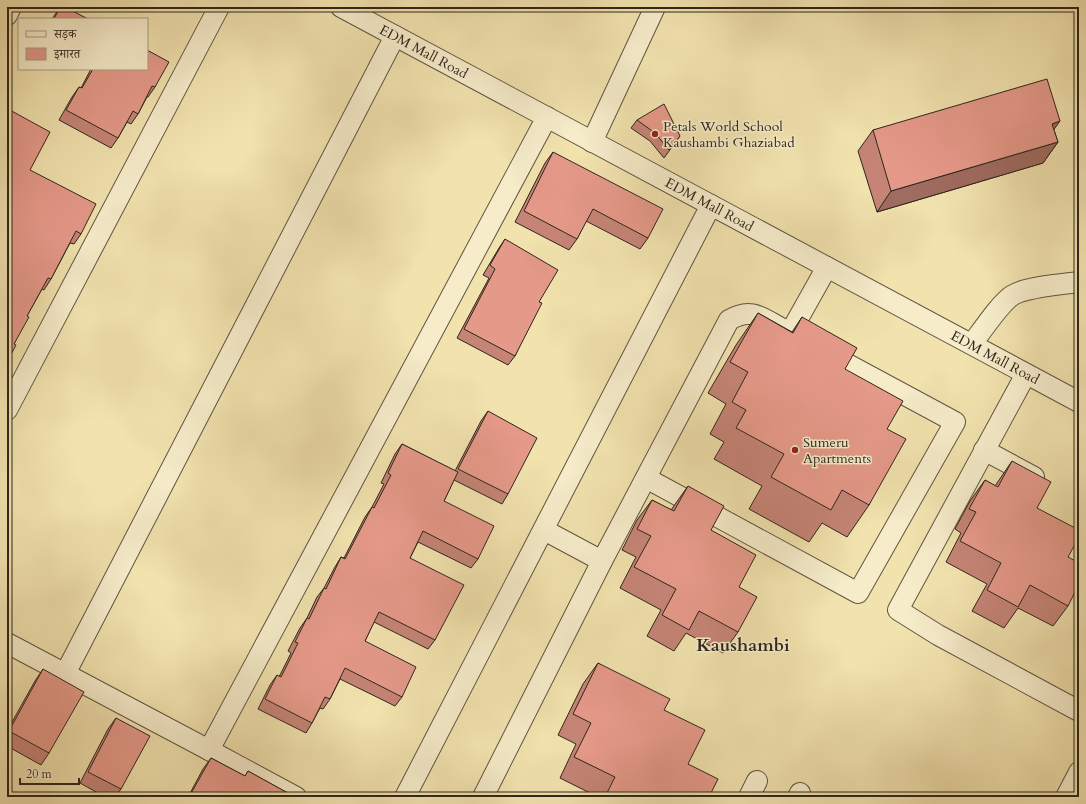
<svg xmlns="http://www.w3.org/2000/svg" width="1086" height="804" viewBox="0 0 1086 804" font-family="Cardo,'Noto Serif Devanagari',serif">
	<rect width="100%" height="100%" fill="#f1e2ae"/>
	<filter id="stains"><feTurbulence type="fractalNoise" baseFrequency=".005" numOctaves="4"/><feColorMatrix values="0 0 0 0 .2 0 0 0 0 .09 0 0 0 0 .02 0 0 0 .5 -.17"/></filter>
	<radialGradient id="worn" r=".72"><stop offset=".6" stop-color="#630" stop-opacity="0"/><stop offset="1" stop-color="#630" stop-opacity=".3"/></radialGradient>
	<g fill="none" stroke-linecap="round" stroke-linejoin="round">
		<g stroke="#605540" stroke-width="22">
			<g id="minor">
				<path id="s1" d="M341 7 1079 402"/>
				<path d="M7 15 11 7"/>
				<path d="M592 142 655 7"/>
				<path d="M790 333 827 267"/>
				<path d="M972 344C981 332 1001 302 1013 295 1026 287 1063 284 1079 282"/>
				<path d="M1026 374 898 610 938 635 1079 711"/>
				<path d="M7 410 219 7"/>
				<path d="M984 450 1034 477"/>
				<path d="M646 478 858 593 955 422 825 352"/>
				<path d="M544 530 602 561"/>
				<path d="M7 643 209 750 296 797"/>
				<path d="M65 674 395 36"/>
				<path d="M209 750 547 117"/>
				<path d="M405 797 711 205"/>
				<path d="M483 797 602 561 729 320C751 307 761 317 781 328"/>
				<path d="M749 797 757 781"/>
				<path d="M798 797 800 793"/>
				<path d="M1066 797 1079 772"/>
			</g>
		</g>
		<use href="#minor" stroke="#f6ecca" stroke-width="20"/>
	</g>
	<g fill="#c58476" stroke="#2f261c">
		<path d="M60 7 88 19H52Z"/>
		<path d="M441 7H452L449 11Z"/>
		<path d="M91 69H147L155 87 148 97H147L138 114 131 124 127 122 118 138 111 148 59 120 72 97 79 87 81 88Z"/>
		<path d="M637 120 680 136 664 158 650 141 631 128Z"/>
		<path d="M873 130H1054L1058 142 1043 163 877 212 858 151Z"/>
		<path d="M553 152 648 238 640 249 586 221 577 239 569 250 515 222 545 163Z"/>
		<path d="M30 170 81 234 74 244 70 243 51 279 44 290 42 289 27 316 14 344Z"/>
		<path d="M505 239 539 302 515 356 508 365 457 338 489 278 483 275 499 248Z"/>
		<path d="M758 313 792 332 802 317 845 369 887 429 869 505 847 537 822 523 809 542 749 509 762 486 714 459 724 442 710 434 726 404 708 393 736 345Z"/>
		<path d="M488 411 508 494 502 504 454 480 444 501 478 559 471 568 418 542 410 558 435 640 428 649 374 622 365 641 402 697 395 706 340 679 330 699 323 709 320 708 312 723 306 733 258 709 270 685 277 675 279 677 291 653 288 651 300 628 307 618 317 597 324 588 335 567 341 557 344 558 365 517 372 507 384 484 381 483 395 454 402 444 455 471 481 421Z"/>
		<path d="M1012 461 1037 508 1068 557 1075 572 1068 606 1053 626 1018 608 1004 628 972 611 987 584 946 562 961 533 955 529 970 501 985 480 995 486Z"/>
		<path d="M688 486 711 530 739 587 738 632 723 653 686 633 674 651 647 636 661 610 620 588 636 557 622 550 637 520 652 500 671 510Z"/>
		<path d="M598 663 664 710 688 764 709 797H598L560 778 576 744 558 735 583 684Z"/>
		<path d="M43 669 49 753 41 765 7 746V731L35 681Z"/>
		<path d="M116 718 121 789 115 797H105L80 783 108 729Z"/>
		<path d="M211 758 245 776 248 771 295 797H188L203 769Z"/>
	</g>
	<g fill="#a06b60" stroke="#2f261c">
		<path d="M1060 121 1045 142 1052 124Z"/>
		<path d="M1058 142 1043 163 877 212 891 191Z"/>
	</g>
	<g fill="#e59989" stroke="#2f261c">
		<path d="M60 7H65L88 19H54Z"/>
		<path d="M147 50 169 62 155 87 152 86 138 114 133 111 118 138 66 110 79 87 82 88 93 69H147Z"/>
		<path d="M1047 79 1060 121 1052 124 1058 142 891 191 873 130Z"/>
		<path d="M664 104 680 136 669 150 655 133 637 120Z"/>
		<path d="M8 109 50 132 30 170 96 204 81 234 76 231 51 279 48 278 27 316 29 317 14 344 16 345 7 362V111Z"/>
		<path d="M553 152 663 209 648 238 593 209 577 239 524 211Z"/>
		<path d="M505 239 558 270 539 302 542 303 515 356 464 329 495 269 490 265Z"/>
		<path d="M758 313 793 333 802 317 857 348 845 369 903 401 887 429 906 439 869 505 842 490 831 510 771 477 784 454 736 428 746 410 732 402 748 372 730 362Z"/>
		<path d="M488 411 537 438 508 494 458 469Z"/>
		<path d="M402 444 458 472 444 501 494 526 478 559 423 531 410 558 464 585 435 640 379 612 365 641 416 667 402 697 345 668 330 699 325 697 312 723 265 699 277 675 281 677 298 643 295 642 307 618 309 619 324 588 326 589 341 557 345 559 372 507 374 508 391 475 388 473Z"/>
		<path d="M1012 461 1051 482 1037 508 1079 530V537L1068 557 1079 563V565L1075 572 1079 575V584L1068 606 1030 585 1018 607 987 590 1001 563 960 541 976 512 969 509 985 480 998 487Z"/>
		<path d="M688 486 724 506 711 530 756 555 739 587 757 597 738 632 699 611 689 630 662 615 676 589 634 567 651 536 637 529 652 500 674 511Z"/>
		<path d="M598 663 670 699 664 710 705 730 688 764 718 779 709 797H701L697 795V797H605L615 777 574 757 591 723 573 714Z"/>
		<path d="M43 669 84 692 49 753 9 731Z"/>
		<path d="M116 718 150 736 121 789 88 772Z"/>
		<path d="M211 758 245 776 248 771 295 797H189Z"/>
	</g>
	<g fill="#8f2418" stroke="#f6ecca" stroke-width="1.5">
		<circle cx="655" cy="134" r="4"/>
		<circle cx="795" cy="450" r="4"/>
	</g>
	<g text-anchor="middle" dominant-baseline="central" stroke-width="3" stroke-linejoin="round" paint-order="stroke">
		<g font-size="14" fill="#2f261c" stroke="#f6ecca">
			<text stroke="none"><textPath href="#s1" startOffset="94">EDM Mall Road</textPath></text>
			<text stroke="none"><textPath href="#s1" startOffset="418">EDM Mall Road</textPath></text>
			<text stroke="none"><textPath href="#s1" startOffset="742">EDM Mall Road</textPath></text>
		</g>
		<g font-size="14" fill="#2f261c" stroke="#f6ecca" text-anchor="start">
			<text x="663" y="126">Petals World School<tspan x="663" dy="16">Kaushambi Ghaziabad</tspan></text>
			<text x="803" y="442">Sumeru<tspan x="803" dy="16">Apartments</tspan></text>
		</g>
		<g font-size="18" font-weight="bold" fill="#2f261c" stroke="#f6ecca">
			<text x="743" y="645">Kaushambi</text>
		</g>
	</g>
	<rect width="1086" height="804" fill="none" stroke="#f1e2ae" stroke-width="24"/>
	<rect x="8" y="8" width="1070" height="788" fill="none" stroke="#2f261c" stroke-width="2"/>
	<rect x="12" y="12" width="1062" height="780" fill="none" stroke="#2f261c"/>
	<rect x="18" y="18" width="130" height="52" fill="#f6ecca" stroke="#a69d84"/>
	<rect x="26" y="31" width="20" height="6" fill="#f6ecca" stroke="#a69d84"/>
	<text x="54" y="38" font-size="12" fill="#2f261c">सड़क</text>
	<rect x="26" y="48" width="20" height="12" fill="#e59989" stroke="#a69d84"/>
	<text x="54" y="58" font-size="12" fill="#2f261c">इमारत</text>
	<path d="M20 778v6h59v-6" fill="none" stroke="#2f261c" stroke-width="2"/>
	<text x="26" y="778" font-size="12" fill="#2f261c" stroke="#f6ecca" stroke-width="3" paint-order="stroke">20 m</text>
	<rect width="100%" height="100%" filter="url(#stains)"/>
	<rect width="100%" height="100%" fill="url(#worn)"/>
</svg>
